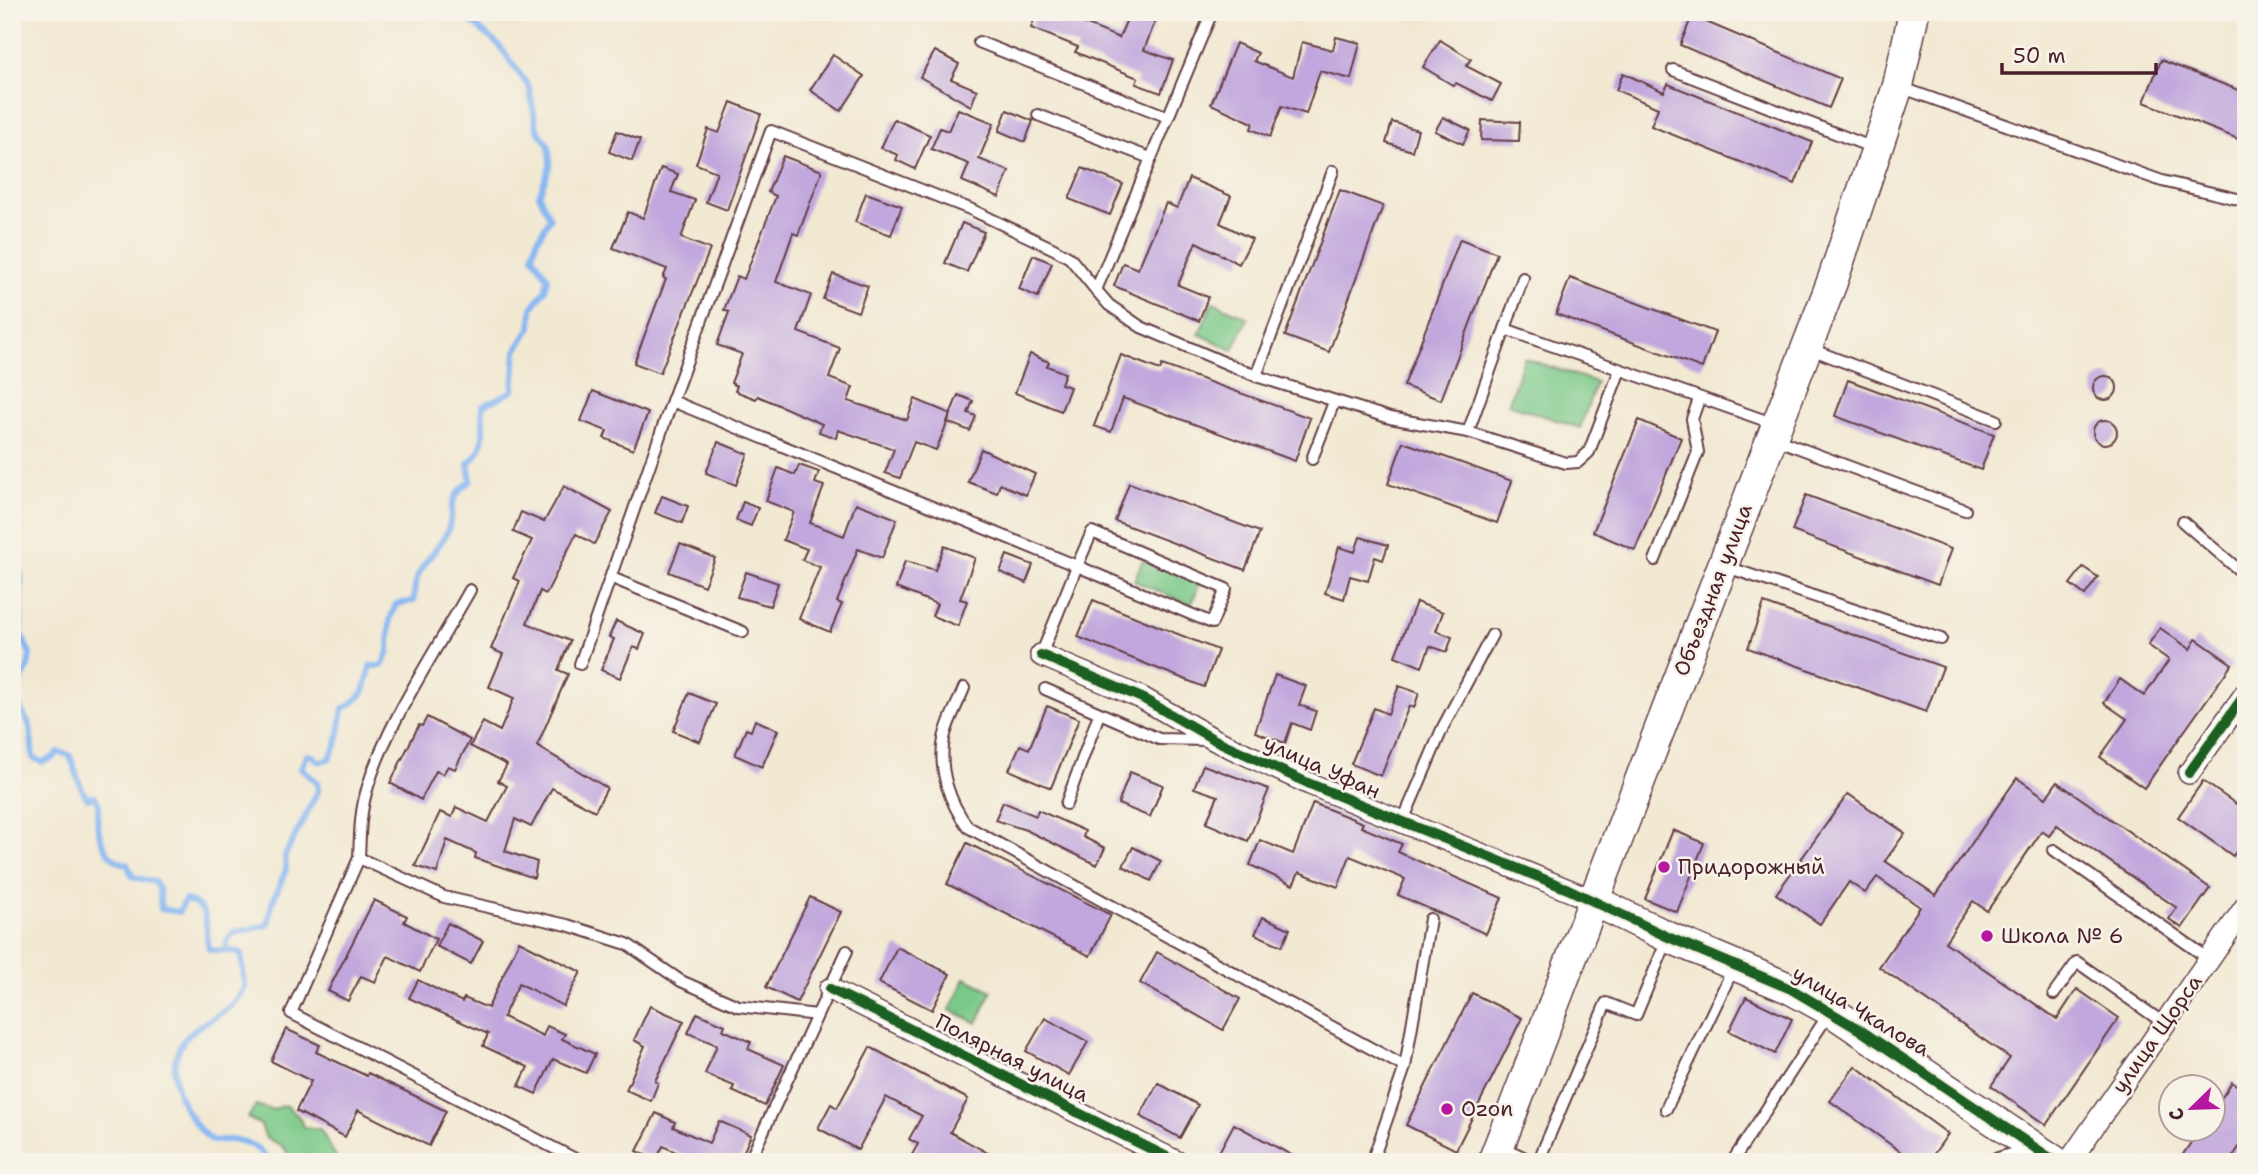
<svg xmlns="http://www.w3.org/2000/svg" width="2258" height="1174" viewBox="0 0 2258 1174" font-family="'Shantell Sans',sans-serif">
	<rect width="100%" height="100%" fill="#f7f3e8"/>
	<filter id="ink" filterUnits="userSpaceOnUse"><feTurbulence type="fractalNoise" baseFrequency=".0143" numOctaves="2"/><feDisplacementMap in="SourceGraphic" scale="14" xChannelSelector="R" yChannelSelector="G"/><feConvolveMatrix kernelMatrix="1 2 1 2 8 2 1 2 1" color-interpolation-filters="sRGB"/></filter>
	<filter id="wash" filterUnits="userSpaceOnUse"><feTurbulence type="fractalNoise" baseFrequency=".00686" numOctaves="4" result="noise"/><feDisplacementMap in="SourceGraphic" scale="28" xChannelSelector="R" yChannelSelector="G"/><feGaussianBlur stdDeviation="1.57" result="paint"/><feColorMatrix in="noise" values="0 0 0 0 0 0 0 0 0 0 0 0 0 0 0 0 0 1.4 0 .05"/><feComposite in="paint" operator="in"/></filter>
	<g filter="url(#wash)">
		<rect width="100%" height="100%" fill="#f2e9d3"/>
		<g fill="#7ac989" stroke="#62745a" stroke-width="2">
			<path d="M1213 302 1248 318 1233 350 1199 334Z"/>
			<path d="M1524 358 1596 382 1580 428 1508 404Z"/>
			<path d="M1143 559 1200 583 1191 605 1134 581Z"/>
			<path d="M965 978 992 991 977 1023 950 1010Z"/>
			<path d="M256 1105 272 1110 286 1105 300 1118 303 1127 320 1129 339 1162H289V1154L281 1145 266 1138 261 1125 248 1118Z"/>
		</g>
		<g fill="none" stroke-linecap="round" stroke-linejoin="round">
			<g stroke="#87b7f2" stroke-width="6">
				<path d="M12 559 21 575V634L30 654 28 667 14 697 30 726 33 758 42 762 53 758 58 752 69 755C77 769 77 784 87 798L95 796 99 805C94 826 102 860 127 864L133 877 155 882 159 889 161 909 179 912 185 900C213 906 204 930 209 949 217 952 229 949 241 953L245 987C240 994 235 1003 228 1008 214 1019 194 1026 184 1040 160 1074 186 1119 212 1141 238 1138 254 1140 270 1162"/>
				<path d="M226 948 227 940 235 932 268 925 272 903 286 870 285 856 318 791 317 782 301 768 307 755 313 756 319 762 329 759 337 744 343 709C365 696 366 691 370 666H382L389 651 390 619 396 604 414 601C413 567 432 560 446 534 457 512 443 501 471 481L468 463C488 449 483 429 482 406L513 391 516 351 531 327 532 308 545 290 548 278 533 256 536 242 550 218 539 195 550 166 549 146 537 129 529 87 499 45 470 21 453 12"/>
			</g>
		</g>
		<g id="blocks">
			<g fill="#c1a7dd">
				<path d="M1037 12H1070L1068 17 1119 38 1130 12H1159L1144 50 1173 60 1161 93 1136 84 1138 78 1075 52 1078 47 1031 28Z"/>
				<path d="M1692 16 1841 79 1829 108 1680 45Z"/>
				<path d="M1336 37 1360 43 1351 79 1320 71 1306 114 1282 106 1270 137 1251 129 1253 123 1211 104 1236 43 1258 53 1254 61 1293 77 1302 42 1333 50Z"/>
				<path d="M1440 40 1471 59 1466 66 1501 84 1492 101 1456 83 1454 86 1423 67Z"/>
				<path d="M935 51 959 64 951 79 977 90 971 106 920 77Z"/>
				<path d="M833 55 864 76 841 111 810 90Z"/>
				<path d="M2161 60 2246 93V142L2144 102Z"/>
				<path d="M1623 73 1664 92 1668 84 1812 142 1795 184 1651 126 1658 108 1616 90Z"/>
				<path d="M731 102 761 114 727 210 706 202 717 172 696 164 708 129 719 133Z"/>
				<path d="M958 109 994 123 979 159 1009 171 999 197 962 181 969 164 931 149 940 128 948 131Z"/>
				<path d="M1007 110 1033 121 1025 142 999 131Z"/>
				<path d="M1443 117 1470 130 1463 144 1435 131Z"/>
				<path d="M894 119 930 135 915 169 896 160 898 155 881 148Z"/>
				<path d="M1482 120 1520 122 1519 141 1481 140Z"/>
				<path d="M1392 122 1418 130 1412 151 1386 143Z"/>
				<path d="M617 131 640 140 632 161 609 152Z"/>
				<path d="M783 156 822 171 798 235 793 233 776 282 811 295 798 332 840 348 829 378 853 387 848 401 907 420 915 399 951 414 936 450 914 442 900 478 885 473 894 449 838 430 836 438 819 432 822 424 758 396 756 399 735 391 737 386 731 383 742 354 717 345 729 312 724 310 737 276 744 279 776 196 768 192Z"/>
				<path d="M661 168 678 174 671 192 695 200 681 238 710 249 660 373 634 363 666 279 663 278 667 269 613 248 628 212 643 218Z"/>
				<path d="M1082 168 1123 184 1110 215 1069 199Z"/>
				<path d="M1189 178 1231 196 1220 223 1252 239 1239 264 1196 242 1178 285 1208 297 1199 321 1114 286 1123 263 1138 269 1166 203 1177 208Z"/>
				<path d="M1340 190 1383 206 1329 352 1285 336Z"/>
				<path d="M866 193 902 206 891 235 855 222Z"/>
				<path d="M962 223 984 232 967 272 945 263Z"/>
				<path d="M1460 239 1497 253 1441 400 1404 386Z"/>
				<path d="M1033 255 1052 263 1038 297 1019 289Z"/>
				<path d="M833 274 868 286 858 312 823 299Z"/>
				<path d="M1570 278 1715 332 1702 368 1556 314Z"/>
				<path d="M1030 354 1049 362 1047 366 1065 373 1061 384 1070 387 1061 411 1015 393Z"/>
				<path d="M1121 355 1160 370 1162 365 1310 418 1295 461 1123 398 1111 432 1094 426Z"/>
				<circle cx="2105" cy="388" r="12"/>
				<path d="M1848 380 1994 434 1981 470 1835 416Z"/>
				<path d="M593 391 648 413 633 450 604 438 607 431 581 421Z"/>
				<path d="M958 395 973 401 968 413 976 416 970 431 947 422Z"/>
				<circle cx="2105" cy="432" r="12"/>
				<path d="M1639 420 1681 438 1635 550 1593 532Z"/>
				<path d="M718 442 748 454 736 485 706 473Z"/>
				<path d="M1403 442 1512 481 1497 523 1388 484Z"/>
				<path d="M981 449 1035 474 1026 495 1000 484 997 493 968 482Z"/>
				<path d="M799 465 819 472 815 483 824 486 810 523 844 536 856 503 897 519 882 558 858 549 837 602 842 604 830 632 799 619 820 567 802 560 807 549 783 540 794 512 766 501 778 468 795 475Z"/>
				<path d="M1129 483 1260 532 1245 570 1115 521Z"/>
				<path d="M564 486 612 512 594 544 576 534 546 594 540 591 527 623 570 641 558 670 568 674 537 746 607 788 595 811 552 788 531 827 515 819 505 851 537 862 534 878 475 858 476 853 447 840 437 873 415 866 440 812 452 817 456 807 488 822 507 786 498 781 507 765 470 746 483 722 500 731 514 698 489 687 503 654 491 649 520 581 513 578 532 540 513 532 521 512 544 522Z"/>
				<path d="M1806 495 1951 549 1938 585 1792 531Z"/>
				<path d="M662 496 688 506 682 523 655 513Z"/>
				<path d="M743 502 758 508 751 526 736 520Z"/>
				<path d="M1360 537 1388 545 1383 560 1375 557 1368 581 1350 576 1344 599 1325 593 1339 547 1355 552Z"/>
				<path d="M680 544 715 558 704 586 669 572Z"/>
				<path d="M944 546 975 558 960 599 967 601 958 626 932 616 937 604 896 588 905 561 935 570Z"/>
				<path d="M1007 555 1033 565 1026 583 1000 572Z"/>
				<path d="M2083 567 2098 577 2085 595 2070 584Z"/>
				<path d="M746 572 778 583 770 606 737 597Z"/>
				<path d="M1093 600 1218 650 1204 687 1078 637Z"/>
				<path d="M1416 602 1443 612 1436 631 1452 637 1447 652 1430 646 1422 667 1395 656Z"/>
				<path d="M1764 603 1943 667 1926 712 1748 648Z"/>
				<path d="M616 621 645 634 639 649 633 647 620 678 601 670 614 639 609 637Z"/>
				<path d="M2160 628 2190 649 2196 639 2232 664 2144 788 2100 757 2127 719 2104 703 2120 679 2144 696 2169 660 2148 645Z"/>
				<path d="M1275 675 1306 686 1299 705 1316 711 1310 730 1292 723 1285 743 1255 732Z"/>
				<path d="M1399 686 1419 693 1414 708 1409 706 1381 776 1351 764 1374 708 1388 714Z"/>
				<path d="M689 693 716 704 700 742 673 731Z"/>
				<path d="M1047 706 1079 719 1051 788 1009 770 1020 745 1029 749Z"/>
				<path d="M427 717 470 740 455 769 448 766 443 774 436 771 421 800 390 783 419 725 422 726Z"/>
				<path d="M755 720 778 730 762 767 735 755 746 729 751 731Z"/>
				<path d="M1203 765 1269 789 1248 841 1206 823 1218 796 1194 788Z"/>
				<path d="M1130 772 1163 785 1150 817 1118 804Z"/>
				<path d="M2017 778 2046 798 2057 782 2210 888 2182 928 2169 919 2177 908 2057 825 2049 836 2042 831 1987 911 1973 901 1945 942 2057 1019 2077 989 2119 1018 2046 1125 1991 1086 2010 1058 1879 967 1920 907 1877 877 1865 893 1849 882 1820 924 1776 894 1848 794 1905 833 1885 861 1936 895Z"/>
				<path d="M2203 781 2246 811V837L2233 856 2178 817Z"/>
				<path d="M1003 802 1036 816 1038 810 1085 831 1083 837 1105 848 1097 865 1026 830 995 820Z"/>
				<path d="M1313 803 1363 823 1361 827 1402 844 1398 852 1502 898 1486 934 1398 895 1405 879 1350 856 1338 887 1299 872 1293 885 1250 865 1260 840 1293 854Z"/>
				<path d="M1673 830 1704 843 1677 912 1645 899Z"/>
				<path d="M967 843 1111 915 1090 956 947 884Z"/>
				<path d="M1133 847 1161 861 1151 881 1123 866Z"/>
				<path d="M810 897 841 912 797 1002 766 987Z"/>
				<path d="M374 900 407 916 404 922 436 939 420 972 388 956 375 982 361 976 348 1001 328 991Z"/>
				<path d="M1263 917 1290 929 1282 946 1255 934Z"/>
				<path d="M448 923 483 941 471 964 436 946Z"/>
				<path d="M519 941 581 972 563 1006 519 983 503 1017 543 1036 547 1026 565 1034 562 1039 595 1054 586 1073 553 1059 536 1094 519 1086 528 1067 483 1046 488 1034 409 998 418 980 462 1002 464 998 488 1008Z"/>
				<path d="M897 947 950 974 932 1010 879 983Z"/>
				<path d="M1157 952 1240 999 1223 1030 1140 983Z"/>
				<path d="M1472 993 1522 1018 1456 1150 1406 1125Z"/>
				<path d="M1746 997 1792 1019 1775 1054 1729 1031Z"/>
				<path d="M650 1006 684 1021 655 1081 658 1083 651 1101 626 1090 645 1046 634 1040Z"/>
				<path d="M697 1013 725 1025 723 1030 751 1042 748 1049 784 1065 765 1106 732 1091 734 1086 705 1074 717 1045 688 1033Z"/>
				<path d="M1045 1018 1088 1042 1069 1075 1026 1051Z"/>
				<path d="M286 1029 320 1045 316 1052 367 1076 368 1073 446 1111 429 1146 358 1110 345 1137 296 1111 311 1081 271 1061Z"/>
				<path d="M870 1047 968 1099 950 1132 1004 1162H908L918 1144 909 1139 922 1116 886 1097 858 1150 818 1128 831 1104 837 1108Z"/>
				<path d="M1855 1066 1948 1134 1928 1162H1915L1830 1101Z"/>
				<path d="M2232 1082 2246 1092V1137L2229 1162H2178L2200 1129H2213V1111Z"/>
				<path d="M1158 1083 1198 1105 1180 1138 1140 1116Z"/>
				<path d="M656 1113 675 1122 673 1127 709 1143 719 1121 751 1135 739 1162H697L663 1146 656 1160 637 1151Z"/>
				<path d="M1234 1124 1304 1162H1238L1219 1152Z"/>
			</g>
		</g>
	</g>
	<g filter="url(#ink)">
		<use href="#blocks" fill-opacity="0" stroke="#633d44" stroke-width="2"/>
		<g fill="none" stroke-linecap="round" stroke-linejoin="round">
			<g stroke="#633d44" stroke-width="14">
				<g id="lane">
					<path d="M1212 12 1096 290 1109 305 1141 327 1256 376 1390 418 1468 432 1566 463 1578 462 1589 452 1620 370"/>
					<path d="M979 42 1168 117"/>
					<path d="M1673 70 1876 149"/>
					<path d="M1900 87 2162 181 2246 201"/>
					<path d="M1038 115 1150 158"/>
					<path d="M1523 278 1505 329 1775 424"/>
					<path d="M1808 348 1996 420"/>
					<path d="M1256 376 1333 171"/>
					<path d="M672 401 771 131 970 209 1054 249 1070 258 1096 290"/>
					<path d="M1468 432 1505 329"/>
					<path d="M1775 439 1965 510"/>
					<path d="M1312 459 1334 402"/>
					<path d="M2183 522 2246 576"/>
					<path d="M1655 560 1698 452 1692 419 1699 399"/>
					<path d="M1724 566 1941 639"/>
					<path d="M612 578 743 632"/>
					<path d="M580 664 672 401 1077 566 1092 532 1226 589 1212 623 1077 566 1041 655"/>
					<path d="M964 688C958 704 947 722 944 739 938 770 950 804 968 827L1405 1067 1372 1162"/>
					<path d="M1045 689 1159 739 1205 740"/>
					<path d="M1066 804 1099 714"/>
					<path d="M1402 823 1443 727 1492 635"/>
					<path d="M2054 850 2209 959"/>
					<path d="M359 858C360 836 360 814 366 793 384 727 436 651 470 590"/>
					<path d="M2054 994 2077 962 2165 1024"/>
					<path d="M1405 1067 1430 919"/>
					<path d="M1666 1109 1734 967"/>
					<path d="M1502 1147 1534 1162"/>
					<path d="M581 1162 291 1013 359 858 444 897 567 925 627 944 681 981 738 1006 817 1015"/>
					<path d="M749 1162 847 951"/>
					<path d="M1538 1162 1606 1003 1636 1015 1668 938"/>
					<path d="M1732 1162 1830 1012"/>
					<path d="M1986 1162 2014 1153 2023 1141"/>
				</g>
			</g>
			<g stroke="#633d44" stroke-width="24">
				<g id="street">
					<path d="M1041 655 1142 698 1215 740 1310 784 1595 901"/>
					<path d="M2189 773 2246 693"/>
					<path d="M830 989 1177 1162"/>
					<path d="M2069 1162 2246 906"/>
				</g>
			</g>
			<g stroke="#633d44" stroke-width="33">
				<g id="secondary">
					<path d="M1595 901 1668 937 1791 989 1831 1011 2056 1162"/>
					<path d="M1493 1162 1832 282 1898 86 1914 12"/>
				</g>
			</g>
			<use href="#lane" stroke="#fff" stroke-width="10"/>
			<use href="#street" stroke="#fff" stroke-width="21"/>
			<use href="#secondary" stroke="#fff" stroke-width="30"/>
			<g stroke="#f7f3e8" stroke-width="15">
				<g id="cycleway">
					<path d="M1041 655 1142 698 1215 740 1310 784 1568 889 1668 937 1791 989 1860 1030 2056 1162"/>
					<path d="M2189 773 2246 693"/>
					<path d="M830 989 1177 1162"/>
				</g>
			</g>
			<use href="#cycleway" stroke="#1b5e20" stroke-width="10"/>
		</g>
	</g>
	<g fill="#b5179e" stroke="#f7f3e8" stroke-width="2.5">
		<circle cx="1664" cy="867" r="7"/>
		<circle cx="1987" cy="936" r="7"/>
		<circle cx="1447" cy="1109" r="7"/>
	</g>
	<g text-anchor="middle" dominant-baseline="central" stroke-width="5" stroke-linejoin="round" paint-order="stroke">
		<g font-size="21" fill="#4a1f2b" stroke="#f7f3e8">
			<text transform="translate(1713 590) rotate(-69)">Объездная улица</text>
			<text transform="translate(1322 767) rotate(24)">улица Уфан</text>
			<text transform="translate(1861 1011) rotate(31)">улица Чкалова</text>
			<text transform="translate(2157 1034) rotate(-55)">улица Щорса</text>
			<text transform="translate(1012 1058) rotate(27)">Полярная улица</text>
		</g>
		<g font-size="21" fill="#4a1f2b" stroke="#f7f3e8" text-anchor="start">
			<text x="1678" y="867">Придорожный</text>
			<text x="2001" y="936">Школа № 6</text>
			<text x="1461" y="1109">Ozon</text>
		</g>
	</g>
	<rect width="2258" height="1174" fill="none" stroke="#f7f3e8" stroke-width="42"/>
	<g transform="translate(2192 1108) rotate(247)"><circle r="33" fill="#f7f3e8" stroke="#b29e9c" stroke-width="2"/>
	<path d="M0-5L12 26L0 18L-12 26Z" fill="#b5179e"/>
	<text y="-10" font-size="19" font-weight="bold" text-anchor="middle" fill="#4a1f2b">С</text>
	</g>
	<path d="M2002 63v10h154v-10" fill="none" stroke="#4a1f2b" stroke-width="3.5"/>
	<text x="2013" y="63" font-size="21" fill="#4a1f2b" stroke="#f7f3e8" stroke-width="5" paint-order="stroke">50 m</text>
</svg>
